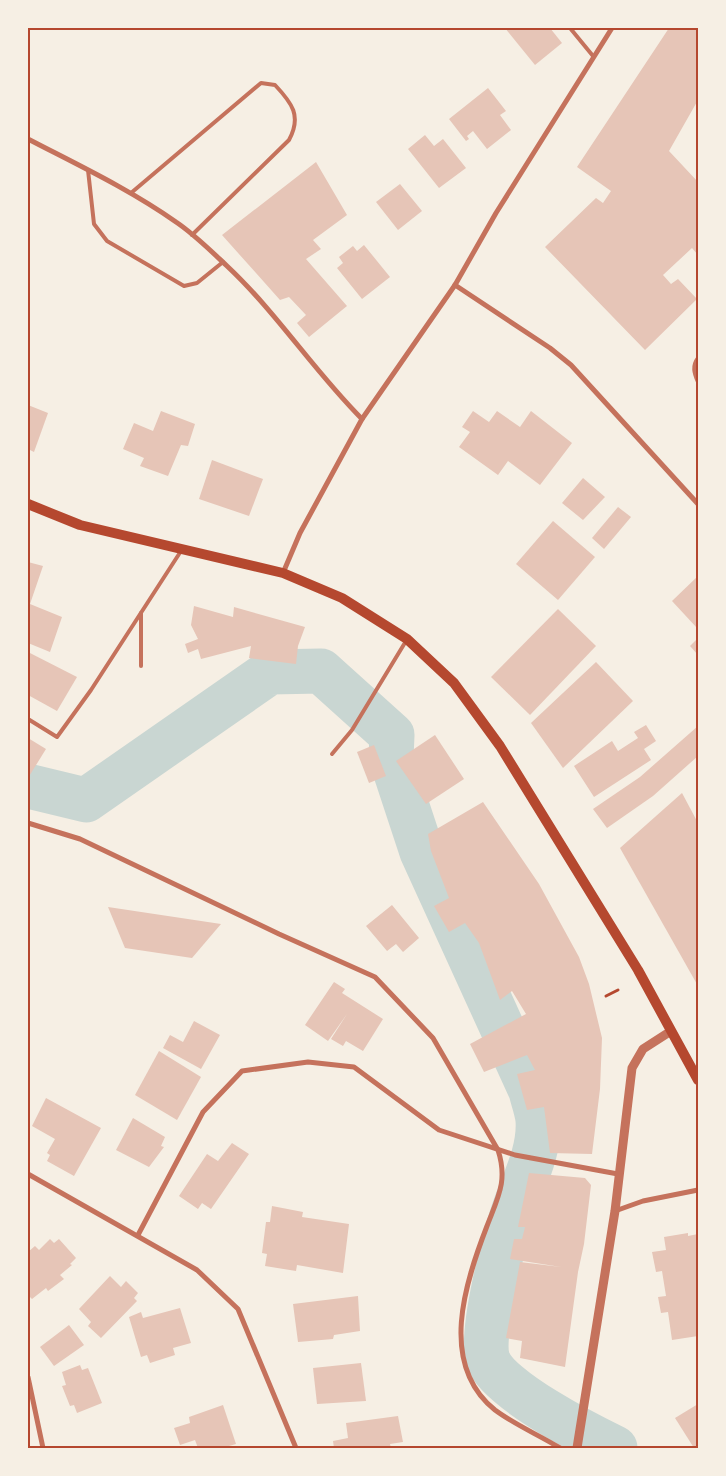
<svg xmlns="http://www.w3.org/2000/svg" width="726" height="1476" viewBox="0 0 726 1476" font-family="Poppins,sans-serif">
	<rect width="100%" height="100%" fill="#f6efe4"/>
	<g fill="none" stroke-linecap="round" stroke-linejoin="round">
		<path stroke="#c9d6d2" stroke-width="45" d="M28 786 86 800 270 672 321 671 392 735 391 758 422 852 531 1091C533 1100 537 1110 538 1120 540 1149 526 1177 516 1204 506 1231 479 1335 488 1360 499 1390 586 1434 615 1448"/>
	</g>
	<g fill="#e6c5b7">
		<path d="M505 28H550L562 43 535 65Z"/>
		<path d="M669 28H698V100L669 151 698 182V255L692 248 663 275 671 284 678 279 697 299 645 350 545 247 596 198 603 203 611 191 577 167Z"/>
		<path d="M488 88 506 111 500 115 511 130 487 149 473 131 467 136 469 139 466 141 449 119Z"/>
		<path d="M425 135 434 146 443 139 466 168 439 188 408 149Z"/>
		<path d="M316 162 347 215 313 240 321 249 306 259 347 306 309 337 297 323 306 315 289 297 280 300 222 235Z"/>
		<path d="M400 184 422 211 398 230 376 202Z"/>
		<path d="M364 245 390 277 362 299 337 268 343 263 339 257 353 246 357 251Z"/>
		<path d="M28 405 48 413 34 452 28 449Z"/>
		<path d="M161 411 195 424 188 446 181 445 168 476 140 466 144 458 123 449 134 423 153 431Z"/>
		<path d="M473 411 489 422 497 411 520 427 531 411 572 443 540 485 508 461 498 475 459 447 470 432 462 427Z"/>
		<path d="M212 460 263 479 249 516 199 499Z"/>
		<path d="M583 478 605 497 583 520 562 503Z"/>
		<path d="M618 507 631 517 604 549 592 538Z"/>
		<path d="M553 521 595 557 558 600 516 564Z"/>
		<path d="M28 562 43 566 30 604 62 617 50 652 28 643Z"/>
		<path d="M698 576V626L697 628 672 601Z"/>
		<path d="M194 606 233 617 234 607 305 627 298 646 296 664 249 658 251 646 201 659 198 649 188 653 185 644 198 639 191 625Z"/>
		<path d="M558 609 596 646 530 715 491 677Z"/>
		<path d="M698 638V655L690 646Z"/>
		<path d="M28 652 77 677 57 711 28 695Z"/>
		<path d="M596 662 633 701 563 768 531 723Z"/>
		<path d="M646 725 656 741 644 749 651 760 594 797 574 766 612 741 618 751 638 738 634 732Z"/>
		<path d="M698 726V756L653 796 607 828 593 809 640 777Z"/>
		<path d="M435 735 464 779 426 804 396 761Z"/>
		<path d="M28 738 46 749 28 778Z"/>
		<path d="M374 745 386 776 369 783 357 752Z"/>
		<path d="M682 793 698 823V986L620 848Z"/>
		<path d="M483 802 539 884 579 957 589 984 602 1038 600 1089 592 1154 550 1153 544 1107 527 1110 517 1074 535 1070 527 1055 484 1072 470 1044 526 1014 512 991 500 1000 479 943 465 923 449 932 434 906 449 898 431 851 428 834Z"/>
		<path d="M392 905 419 938 403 952 396 944 387 951 366 926Z"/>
		<path d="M108 907 221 924 192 958 125 948Z"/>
		<path d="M334 982 345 989 342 993 383 1019 363 1051 346 1041 343 1046 331 1039 347 1014 328 1041 305 1025Z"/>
		<path d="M194 1021 220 1035 201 1069 163 1048 170 1035 183 1042Z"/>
		<path d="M159 1051 201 1077 177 1120 135 1095Z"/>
		<path d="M46 1098 101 1128 74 1176 47 1161 50 1155 47 1153 55 1139 32 1126Z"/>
		<path d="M133 1118 165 1137 161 1146 164 1147 149 1167 116 1150Z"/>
		<path d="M232 1143 249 1154 211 1209 202 1203 198 1209 179 1196 207 1154 218 1161Z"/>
		<path d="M529 1173 585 1178 591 1185 584 1244 578 1272 565 1367 520 1358 522 1341 506 1338 520 1262 561 1267 510 1259 514 1239H522L525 1227H518Z"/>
		<path d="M272 1206 303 1212 302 1217 349 1224 343 1273 297 1265 296 1271 265 1266 267 1254 262 1253 266 1222H270Z"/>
		<path d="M688 1233V1236L698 1234V1336L672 1340 668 1312 661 1313 658 1297 666 1296 662 1271 656 1272 652 1252 666 1250 664 1237Z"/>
		<path d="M50 1239 54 1243 59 1239 76 1258 70 1264 72 1265 60 1275 64 1279 48 1291 46 1288 32 1299 29 1296 28 1297V1252L35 1246 39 1250Z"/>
		<path d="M110 1276 121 1287 126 1281 138 1293 134 1298 137 1301 101 1338 88 1326 91 1322 79 1309Z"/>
		<path d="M358 1296 360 1331 334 1335 333 1339 298 1342 293 1304Z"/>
		<path d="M180 1308 191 1343 173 1348 175 1355 150 1363 147 1355 141 1357 129 1317 141 1312 143 1318Z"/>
		<path d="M69 1325 84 1345 54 1366 40 1347Z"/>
		<path d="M361 1363 366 1401 317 1404 313 1368Z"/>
		<path d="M80 1365 82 1370 88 1368 102 1403 77 1413 74 1405 70 1406 62 1386 66 1385 62 1372Z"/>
		<path d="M698 1404V1446L694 1448 675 1418Z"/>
		<path d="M223 1405 236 1444 222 1448H198L195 1440 180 1445 174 1428 190 1423 189 1417Z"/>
		<path d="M398 1416 403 1442 390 1444 391 1448H334L333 1441 348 1438 346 1423Z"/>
	</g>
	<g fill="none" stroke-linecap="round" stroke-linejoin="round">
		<path stroke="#b5482f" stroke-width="3" d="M606 996 618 990"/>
		<g stroke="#c5725c" stroke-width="4">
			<path d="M570 28 593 56"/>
			<path d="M88 170 94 224 107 241 184 286 197 283 223 262"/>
			<path d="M131 193 261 83 275 85C292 103 302 116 289 140L192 235"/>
			<path d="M698 358C692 366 694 373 698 382"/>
			<path d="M141 666V613"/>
			<path d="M28 719 57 737 91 690 181 551"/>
			<path d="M332 754 352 730 406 641"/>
		</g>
		<g stroke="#c5725c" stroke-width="5">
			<path d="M28 139C78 165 129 189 176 222 194 234 211 251 227 266 277 313 314 371 362 419"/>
			<path d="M455 285 550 348 571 365 698 504"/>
			<path d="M283 573 300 533 362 419 455 285 496 213 612 28"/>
			<path d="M28 823 80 839 279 934 375 977 433 1038 498 1150C508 1181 498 1197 487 1226 465 1283 438 1364 495 1410 515 1425 539 1435 560 1448"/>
			<path d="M28 1174 197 1270 238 1309 296 1448"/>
			<path d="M615 1211 643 1201 698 1190"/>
			<path d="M138 1235 203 1112 242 1071 308 1062 354 1067 439 1130 515 1155 618 1174"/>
			<path d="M28 1377 43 1448"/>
		</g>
		<path stroke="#c5725c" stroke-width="9" d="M577 1448 615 1211 632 1068 643 1049 671 1031"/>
		<path stroke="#b5482f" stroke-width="10" d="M28 504 80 525 283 573 342 598 407 639 454 683 500 746 638 970 698 1080"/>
	</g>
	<rect width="726" height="1476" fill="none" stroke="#f6efe4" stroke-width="58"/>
	<rect x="29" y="29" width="668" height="1418" fill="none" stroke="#b5482f" stroke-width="2"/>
</svg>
